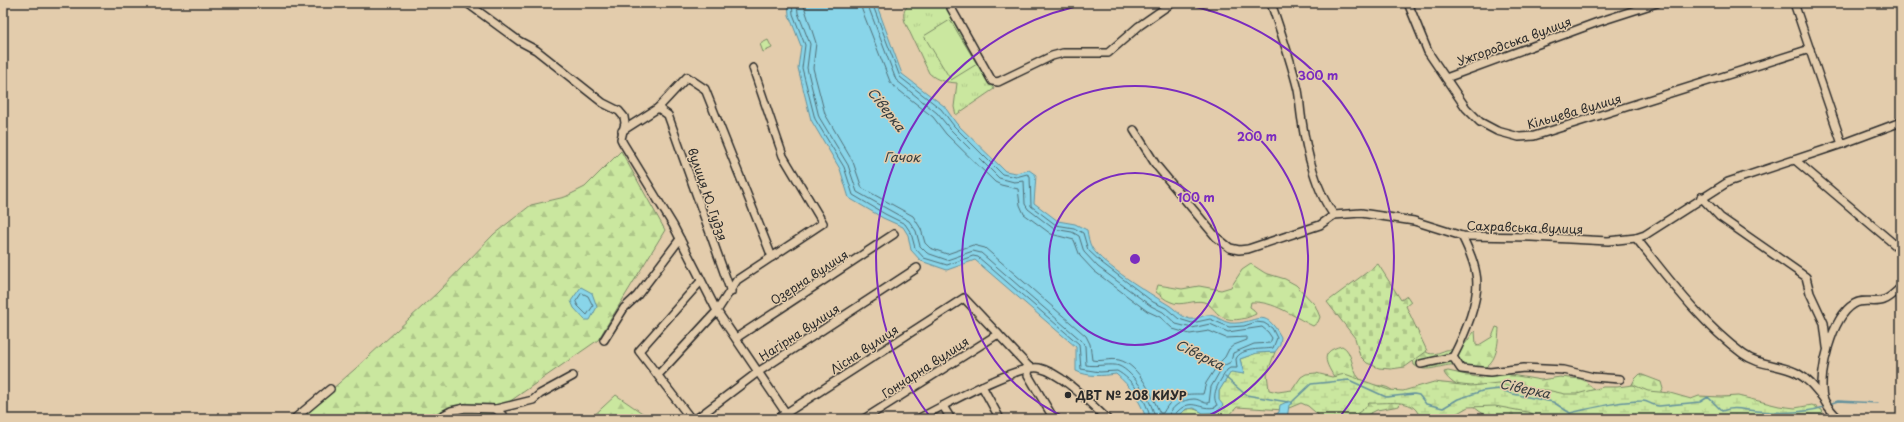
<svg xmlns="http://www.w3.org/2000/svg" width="1904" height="422" viewBox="0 0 1904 422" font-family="'Playpen Sans',sans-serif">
	<defs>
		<pattern id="grass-tufts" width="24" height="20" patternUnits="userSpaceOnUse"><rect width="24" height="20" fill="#cae79f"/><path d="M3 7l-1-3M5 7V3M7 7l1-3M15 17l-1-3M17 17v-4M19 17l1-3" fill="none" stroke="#aec689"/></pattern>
		<pattern id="forest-firs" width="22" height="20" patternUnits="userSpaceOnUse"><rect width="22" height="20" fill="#cae79f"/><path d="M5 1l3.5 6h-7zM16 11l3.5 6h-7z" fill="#aec689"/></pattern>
		<pattern id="wetland-marsh" width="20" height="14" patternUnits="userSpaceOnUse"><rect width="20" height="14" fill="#cae79f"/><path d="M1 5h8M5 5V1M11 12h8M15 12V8" fill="none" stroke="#aec689"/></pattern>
		<pattern id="cemetery-stones" width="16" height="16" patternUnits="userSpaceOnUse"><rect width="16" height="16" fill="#cae79f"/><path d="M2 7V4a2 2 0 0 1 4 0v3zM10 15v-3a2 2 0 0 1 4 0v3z" fill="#aec689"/></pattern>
	</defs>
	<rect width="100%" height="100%" fill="#e3ccac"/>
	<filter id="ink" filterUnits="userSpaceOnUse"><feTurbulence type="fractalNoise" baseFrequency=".025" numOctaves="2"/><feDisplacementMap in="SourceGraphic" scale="8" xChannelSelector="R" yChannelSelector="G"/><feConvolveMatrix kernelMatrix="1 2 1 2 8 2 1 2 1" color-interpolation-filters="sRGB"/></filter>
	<g filter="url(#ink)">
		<path fill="url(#grass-tufts)" stroke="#7a8965" d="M913 3H947L948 10 994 89 956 115 954 107 957 83C946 82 937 81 929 73L905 22C902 13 904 7 913 3Z"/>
		<g fill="url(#forest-firs)" stroke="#7a8965">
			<path d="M621 151 665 230 598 340 486 418 298 419 355 369 437 293 494 234 531 205 565 197 585 187Z"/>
			<path d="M1251 264 1265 273 1285 279 1296 285 1315 305 1320 317 1318 322 1313 326C1292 316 1275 301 1251 302L1250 307 1254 310 1256 314C1244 320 1229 323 1218 314 1214 310 1210 304 1204 302 1194 299 1181 307 1171 302 1165 300 1160 295 1156 292L1158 285 1182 289 1199 286 1221 290 1231 287 1242 270Z"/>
			<path d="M1496 327 1499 328C1498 343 1498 362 1482 369 1473 368 1465 365 1457 365 1442 363 1427 375 1414 365L1413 356 1417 343C1428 356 1431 356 1446 350 1451 349 1455 351 1459 349 1466 345 1470 336 1475 331L1476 344 1479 345 1492 337Z"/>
			<path d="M1342 346C1353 351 1351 370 1359 378 1373 392 1391 377 1400 403L1399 406 1377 410 1365 416H1355C1349 405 1343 393 1337 382 1329 367 1315 352 1342 346Z"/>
			<path d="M1448 371 1481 378 1504 372 1511 375 1541 380 1560 377 1581 379 1585 381 1598 393 1630 388 1635 379 1640 374 1661 382 1663 389 1641 419H1480L1484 414C1472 408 1468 398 1460 389 1455 383 1446 379 1444 372Z"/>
			<path d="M616 395 651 419H590Z"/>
		</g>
		<path fill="url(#wetland-marsh)" stroke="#7a8965" d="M1275 352 1267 374 1269 390 1278 392 1292 390 1301 377 1306 374 1316 373 1332 377 1345 374 1389 390 1403 391 1434 382 1471 386 1498 383 1521 390H1547L1565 394H1577L1603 387H1617L1633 385 1648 391 1670 393 1691 399 1699 396 1721 397 1738 396 1779 406 1795 408 1812 405 1822 410 1823 413 1821 415 1800 414 1787 419H1547L1527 412 1495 406 1468 407 1447 419H1424L1419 416C1414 397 1385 404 1369 403 1356 419 1342 419 1323 419L1308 406 1301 403 1284 410 1237 407 1226 419H1176C1185 407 1191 406 1203 413L1219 400V391L1231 371 1244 374 1240 359 1256 353Z"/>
		<path fill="url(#cemetery-stones)" stroke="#7a8965" d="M1378 264 1401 300 1407 296 1411 302 1406 306 1427 351 1405 367 1391 369 1379 368 1367 363 1360 356 1355 338 1327 302Z"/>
		<g fill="#cae79f" stroke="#7a8965">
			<path d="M950 20 977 64 951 80 924 36Z"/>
			<path d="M768 40 772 48 763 52 760 44Z"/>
		</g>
		<g fill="#89d5e9" stroke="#63919d">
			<path d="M788 3H876L902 74 944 106 956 123 1005 171 1016 173 1029 170 1036 175 1034 203 1058 221 1075 224 1087 230C1088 236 1089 243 1092 248 1103 265 1149 293 1167 304 1176 309 1179 316 1190 319 1197 320 1204 314 1210 315 1217 316 1223 322 1230 323 1257 325 1263 304 1281 337L1280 345 1275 352 1257 353 1240 359 1244 374 1231 372 1219 391V400L1223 405 1217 412 1203 413 1194 408 1186 409 1176 419H1146C1141 401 1130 386 1116 374 1102 376 1088 377 1076 371V347L975 260 947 270 921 261 911 250 908 235 903 227 883 218 849 198 840 169 811 120 798 68 801 46 789 15Z"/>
			<path d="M581 287 592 293 597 307 590 320H585L574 308 571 301Z"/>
			<path d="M1289 401 1293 403 1289 405 1287 419H1270L1279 412 1280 405Z"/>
		</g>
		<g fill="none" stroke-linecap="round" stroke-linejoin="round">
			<g stroke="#516f77" stroke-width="1">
				<path d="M792 3 793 14 805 45 802 68 815 119 844 167 853 195 885 214 905 224 911 233 915 248 924 258 947 265 973 256 978 257 1079 344 1081 369 1100 372 1117 371C1132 379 1148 401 1150 419"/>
				<path d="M797 3 798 13 810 44 807 68 819 117 848 165 857 192 909 221 916 231 920 246 927 253 947 260 973 251 981 253 1082 341 1085 346 1086 365C1095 367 1113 363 1119 366 1134 372 1154 404 1155 419"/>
				<path d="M803 3 816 43 813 68 825 114 853 162 862 188 913 216 921 229 925 243 930 248 947 254 973 245 985 248 1086 336 1090 344 1092 360C1101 362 1110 358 1119 360 1140 365 1152 397 1160 413H1163C1174 393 1184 394 1203 394L1206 383 1219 363 1225 357 1229 349 1234 345 1247 340V337L1226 338 1209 331 1190 334 1173 329 1160 317 1147 311 1094 271 1080 256 1074 240 1051 234 1024 214 1020 205 1018 189 1001 185 995 182 946 134 933 117 891 84 862 10 861 3"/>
				<path d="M867 3 896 80 937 113 950 129 999 178 1014 182 1024 181 1025 204 1028 209 1054 229 1072 232 1079 236 1084 252 1098 267 1151 306 1163 312 1176 324 1192 328 1210 324 1228 332 1262 327 1268 332 1272 338 1270 343 1254 344 1233 353 1231 362 1223 366 1211 387 1209 403C1203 404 1200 399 1194 399 1183 399 1169 407 1168 419"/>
				<path d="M872 3 900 77 941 109 954 126 1002 174 1016 177 1027 174 1030 176 1031 206 1056 225 1074 228 1083 233 1088 250 1102 263 1153 302 1166 308 1179 319 1192 323 1210 319 1229 327 1244 326 1256 322 1264 323 1272 328 1277 338 1273 348C1263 350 1241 347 1236 359L1237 368H1230L1227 370C1221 380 1210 393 1217 405L1216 407C1199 411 1193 397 1178 411 1175 414 1174 415 1173 419"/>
				<path d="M582 293 588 296 593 306 587 315 578 306 576 302Z"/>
			</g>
			<g stroke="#63919d" stroke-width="1.5">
				<path d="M1225 377 1246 395 1288 402"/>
				<path d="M1292 402 1311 384 1349 380 1386 397 1414 394 1419 395 1426 404 1443 408 1458 399 1482 391 1499 389 1513 394 1553 402 1570 413C1593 408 1618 401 1642 401 1647 400 1652 406 1659 406L1700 402 1708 397 1722 411C1735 406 1743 410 1756 411 1777 413 1803 414 1824 407"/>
				<path d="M1832 403 1838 401 1878 403"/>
			</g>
			<g stroke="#2b2b2b" stroke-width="10">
				<g id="minor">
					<path d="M467 3 519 41 536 50 603 103 619 111 624 117 625 123 621 139 623 143 673 225 717 311 790 419"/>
					<path d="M950 3 951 8 992 81 998 82 1052 56 1063 53H1108L1139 26 1172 3"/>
					<path d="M1271 3C1281 32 1291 61 1298 90 1300 100 1300 111 1302 121 1306 149 1316 192 1334 215"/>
					<path d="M1408 3 1428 52 1466 108 1480 122 1497 131 1519 137 1534 136 1810 49"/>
					<path d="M1794 3 1842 144"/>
					<path d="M1899 3 1901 10"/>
					<path d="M1446 78 1598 22 1657 3"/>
					<path d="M658 108 668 115 731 292"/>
					<path d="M1134 130 1156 165 1216 237 1230 248 1239 250 1248 249 1320 225 1334 215 1361 213 1414 221 1462 236 1531 237 1608 241 1636 238 1645 235 1728 182 1842 144 1901 122"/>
					<path d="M622 131 658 108 687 77 705 89 772 257"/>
					<path d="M1795 160 1901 250"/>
					<path d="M1701 197 1720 217 1806 277 1810 293 1824 323 1827 347"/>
					<path d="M1636 238C1669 279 1700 322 1743 354 1759 366 1780 364 1797 373 1808 379 1815 388 1823 398"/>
					<path d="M736 338 894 234"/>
					<path d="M604 340 624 308 637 296 680 239"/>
					<path d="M1453 357C1464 336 1481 298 1476 274 1474 261 1468 248 1462 236"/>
					<path d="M1421 364 1453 357 1461 369 1490 372 1524 368 1564 370 1593 377 1620 379"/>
					<path d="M1029 367 1028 375 1054 419"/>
					<path d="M658 375 717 311 737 280 823 223 783 156 753 68"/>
					<path d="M982 386 1000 419"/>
					<path d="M943 406 951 419"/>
					<path d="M496 409 506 419"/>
					<path d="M294 419 330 389"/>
					<path d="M436 419 451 411 465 408 496 409 533 400 540 394 573 376"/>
					<path d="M691 419 639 351 701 281"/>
					<path d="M696 419 758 372 917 268"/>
					<path d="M777 419 964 298 1029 367"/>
					<path d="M864 419 998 334"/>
					<path d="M918 419C941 407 1017 364 1039 368 1062 373 1090 403 1107 419"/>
					<path d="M1839 419C1833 413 1825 405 1823 397 1818 373 1832 317 1854 304 1863 298 1874 304 1884 300 1890 298 1896 292 1901 287"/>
				</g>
			</g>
			<use href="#minor" stroke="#e3ccac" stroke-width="7"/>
		</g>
	</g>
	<g fill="none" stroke="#7b2cbf" stroke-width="2">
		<circle cx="1135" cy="259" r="86"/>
		<path d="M1069 419A173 173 0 1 1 1201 419"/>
		<path d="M931 418A259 259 0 0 1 1094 3M1176 3A259 259 0 0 1 1339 418"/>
	</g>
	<circle fill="#2b2b2b" stroke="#e3ccac" stroke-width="1.5" cx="1068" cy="395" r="4"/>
	<g text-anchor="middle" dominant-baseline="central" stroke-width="3" stroke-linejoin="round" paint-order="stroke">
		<g font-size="12" fill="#2b2b2b" stroke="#e3ccac">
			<text transform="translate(1514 41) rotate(-20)">Ужгородська вулиця</text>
			<text transform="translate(1574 111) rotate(-16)">Кільцева вулиця</text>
			<text transform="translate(708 194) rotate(71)">вулиця Ю. Гудзя</text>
			<text transform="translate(1525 227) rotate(2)">Сахравська вулиця</text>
			<text transform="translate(809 277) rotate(-33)">Озерна вулиця</text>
			<text transform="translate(799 332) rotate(-33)">Нагірна вулиця</text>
			<text transform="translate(864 349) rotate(-33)">Лісна вулиця</text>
			<text transform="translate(925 367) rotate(-33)">Гончарна вулиця</text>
		</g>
		<g font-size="12" font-weight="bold" fill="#2b2b2b" stroke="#e3ccac" text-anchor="start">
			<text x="1076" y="395">ДВТ № 208 КИУР</text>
		</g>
		<g font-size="13" font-style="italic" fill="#343c3e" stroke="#e3ccac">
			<text transform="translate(887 109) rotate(52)">Сіверка</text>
			<text x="902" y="156">Гачок</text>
			<text transform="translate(1200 354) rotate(26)">Сіверка</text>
			<text transform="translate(1525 388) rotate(12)">Сіверка</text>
		</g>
	</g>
	<circle cx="1135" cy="259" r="6" fill="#7b2cbf" stroke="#e3ccac" stroke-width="2"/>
	<g font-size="12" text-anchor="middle" font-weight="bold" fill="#7b2cbf" stroke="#e3ccac" stroke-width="3" stroke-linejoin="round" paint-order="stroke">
		<text x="1318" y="80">300 m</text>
		<text x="1257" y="141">200 m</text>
		<text x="1196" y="202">100 m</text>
	</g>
	<rect width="1904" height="422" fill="none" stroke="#e3ccac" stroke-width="16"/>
	<rect x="8" y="8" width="1888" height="406" fill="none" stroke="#2b2b2b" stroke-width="1.5" filter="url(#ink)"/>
</svg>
